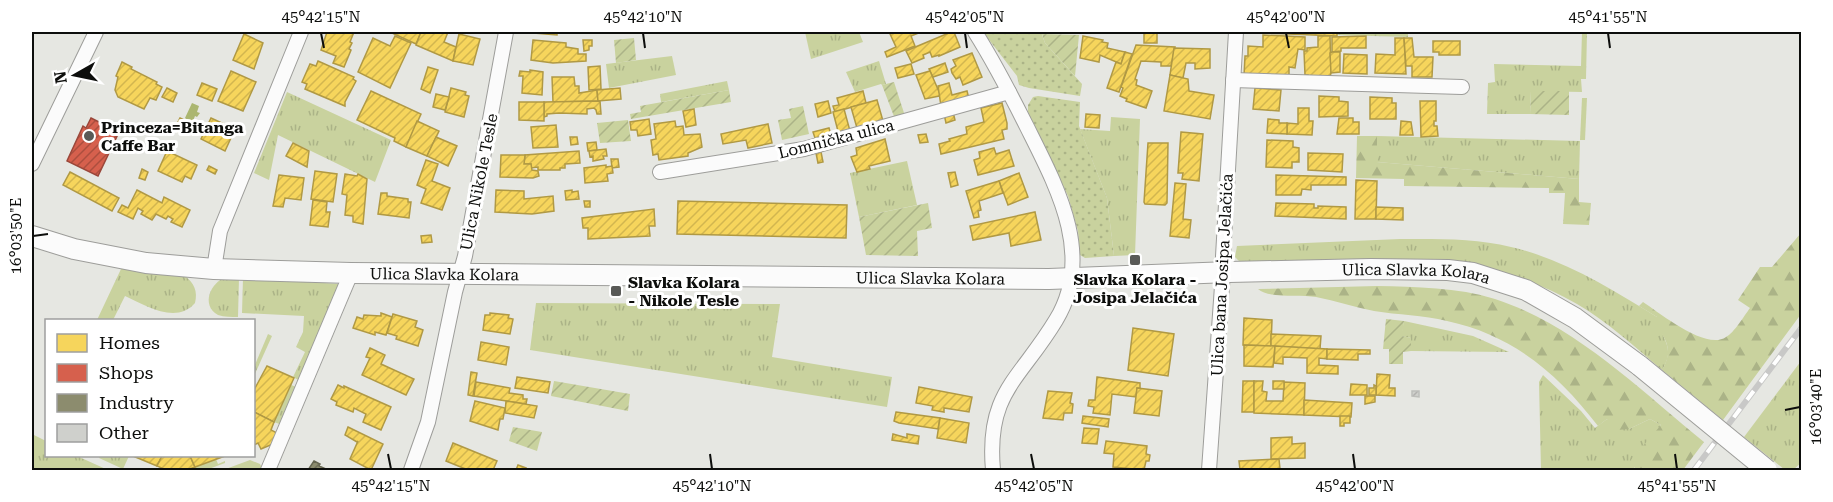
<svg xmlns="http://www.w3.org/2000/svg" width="1833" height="502" viewBox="0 0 1833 502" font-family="'Roboto Serif',serif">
	<defs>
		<pattern id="grass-tufts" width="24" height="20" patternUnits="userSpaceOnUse" patternTransform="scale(1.5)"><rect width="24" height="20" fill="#c9d29e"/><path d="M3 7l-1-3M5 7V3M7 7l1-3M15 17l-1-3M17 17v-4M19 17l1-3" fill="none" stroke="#abb387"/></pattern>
		<pattern id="forest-firs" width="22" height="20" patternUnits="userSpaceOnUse" patternTransform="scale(1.5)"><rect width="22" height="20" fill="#c9d29e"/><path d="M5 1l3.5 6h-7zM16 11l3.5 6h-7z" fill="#abb387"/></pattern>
		<pattern id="park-dots" width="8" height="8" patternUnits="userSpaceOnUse" patternTransform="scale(1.5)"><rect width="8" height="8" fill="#c9d29e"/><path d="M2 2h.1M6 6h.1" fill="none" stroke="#abb387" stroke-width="1.8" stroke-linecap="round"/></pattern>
		<pattern id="garden-furrows" width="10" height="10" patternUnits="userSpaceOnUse" patternTransform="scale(1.5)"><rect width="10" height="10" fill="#c9d29e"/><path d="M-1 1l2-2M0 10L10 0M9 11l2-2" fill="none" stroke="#abb387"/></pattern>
		<pattern id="homes-hatch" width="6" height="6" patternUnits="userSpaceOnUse" patternTransform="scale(1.5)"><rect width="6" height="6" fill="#f6d55c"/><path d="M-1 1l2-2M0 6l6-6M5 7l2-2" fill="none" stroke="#d2b64f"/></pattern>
		<pattern id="shops-hatch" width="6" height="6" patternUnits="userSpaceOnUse" patternTransform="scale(1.5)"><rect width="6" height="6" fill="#d6604d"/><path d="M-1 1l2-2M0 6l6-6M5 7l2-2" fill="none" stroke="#ac4e3e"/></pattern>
		<pattern id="industry-hatch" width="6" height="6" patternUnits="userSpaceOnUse" patternTransform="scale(1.5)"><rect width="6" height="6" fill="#8c8c6e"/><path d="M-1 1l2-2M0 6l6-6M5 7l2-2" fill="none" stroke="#717159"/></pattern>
		<pattern id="building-hatch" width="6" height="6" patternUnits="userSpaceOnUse" patternTransform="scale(1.5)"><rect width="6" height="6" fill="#cfd0cc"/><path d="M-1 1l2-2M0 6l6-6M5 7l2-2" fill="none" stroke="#b1b1ae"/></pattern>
	</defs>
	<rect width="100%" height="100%" fill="#e6e7e2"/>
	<g fill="url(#grass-tufts)">
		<path d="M805 32H859L863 42 811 59Z"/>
		<path d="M1337 32H1408V37L1337 35Z"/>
		<path d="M1582 32H1587L1586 79H1581L1582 92 1531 91 1530 114H1487L1488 83 1495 82 1494 64 1581 66Z"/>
		<path d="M672 56 676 75 609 88 606 64Z"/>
		<path d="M879 61 886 84 882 85 881 84 855 92 846 72Z"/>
		<path d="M727 81 729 90 661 102 660 94Z"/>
		<path d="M287 92 391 140 375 182 278 135 269 180 254 173Z"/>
		<path d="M1582 98H1587L1585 140H1580Z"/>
		<path d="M1111 117 1140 119 1135 255 1114 256 1107 198 1080 129 1110 131Z"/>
		<path d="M1377 136 1580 141 1579 179 1377 162Z"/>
		<path d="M907 161 917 205 859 217 850 173Z"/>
		<path d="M1400 239C1437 239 1475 238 1511 247 1564 259 1611 289 1657 317 1660 339 1677 346 1662 370 1635 347 1608 322 1577 304 1543 284 1506 272 1468 263L1240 262 1235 257 1237 246Z"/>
		<path d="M124 267 185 276C194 283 198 291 195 303 176 325 145 305 125 296L113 320H97L121 269Z"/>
		<path d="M226 277 239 278 238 317C232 317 224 317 218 315 200 305 211 282 226 277Z"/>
		<path d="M243 278 340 284 302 382 293 377 305 352 296 347 303 332 304 316 242 313Z"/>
		<path d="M536 303 780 304 772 357 892 377 887 407 530 350Z"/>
		<path d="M1404 321 1473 336 1509 352 1411 351V338L1401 336Z"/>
		<path d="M268 334 272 336 254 376V367Z"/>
		<path d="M1801 361V463L1793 470H1785L1744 437Z"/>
		<path d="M1543 375 1581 411 1595 428 1607 419 1629 429 1650 419 1661 425 1633 470H1541L1539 382Z"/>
		<path d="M291 385 299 388 282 425 274 422Z"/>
		<path d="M32 434 46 441V456H77L108 470H32Z"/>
		<path d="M100 456H129L123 469 99 458Z"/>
		<path d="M216 459 218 464 225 461V463L206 470H196L195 467Z"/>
		<path d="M250 460 260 464 263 470H223Z"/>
	</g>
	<g fill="url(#forest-firs)">
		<path d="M1357 136H1377V162L1579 179V202L1591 203 1589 225 1563 224 1565 193H1549V188L1404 186V179L1356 178Z"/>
		<path d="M1801 233V314L1723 420 1662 370C1673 352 1668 337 1652 324L1657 317 1639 306 1643 302C1660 313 1706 351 1726 337 1734 333 1744 316 1750 308L1738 300 1760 267H1772Z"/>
		<path d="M1377 286C1416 287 1457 287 1495 299 1575 325 1640 390 1704 442L1683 470H1633L1635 468 1631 460 1661 425 1650 419 1629 429 1617 430 1607 419 1598 426C1558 374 1513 335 1447 321 1423 315 1398 315 1374 311 1354 307 1336 301 1316 297 1300 294 1269 299 1258 289Z"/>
	</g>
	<g fill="url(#park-dots)">
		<path d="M983 32H1041L1045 43 1082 84 1080 96 1029 88 1019 85 1017 76Z"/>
		<path d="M1038 96 1080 102 1079 126 1107 198 1114 256 1085 258 1080 255 1078 231 1068 196 1028 112V105L1033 97Z"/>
	</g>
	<g fill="url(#garden-furrows)">
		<path d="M1042 34 1079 35 1075 76 1045 43Z"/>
		<path d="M634 38 636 60 616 63 614 40Z"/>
		<path d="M894 82 905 116 895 119 882 85Z"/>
		<path d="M729 90 731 102 631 119 630 114 641 112 640 106Z"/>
		<path d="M1531 91H1569V115L1530 114Z"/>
		<path d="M803 106 809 134 782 140 778 120 791 118 789 109Z"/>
		<path d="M628 120 631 141 600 143 597 123Z"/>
		<path d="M928 203 932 228 917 231 918 256 866 255 859 217Z"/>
		<path d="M1386 319 1404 321 1402 336 1411 338V351L1403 352V364H1389V349H1383Z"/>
		<path d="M554 381 630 394 628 411 551 396Z"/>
		<path d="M513 427 542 432 537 451 509 441Z"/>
	</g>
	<path fill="#abb670" d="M192 103 199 106 197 112 200 113 197 117 195 116 193 121H189L185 118Z"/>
	<g fill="url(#homes-hatch)" stroke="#b09944" stroke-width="1.5">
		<path d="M327 32H354L350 42 352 43 349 49 351 50 344 67 333 63 336 56 321 50Z"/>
		<path d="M392 32H421L416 44 392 33Z"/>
		<path d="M421 32H448L444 42 456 47 453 61 416 45Z"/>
		<path d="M895 32H921L911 36 915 46 887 57 885 52 896 47 890 34Z"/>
		<path d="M951 32H954L960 47 939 56V55L932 57 930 52 923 55 924 58 912 63 906 51Z"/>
		<rect x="1144" y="32" width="13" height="11"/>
		<path d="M1263 32H1337V36L1263 33Z"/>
		<path d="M534 33V32H563H557V35Z"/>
		<path d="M244 34 263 43 254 69 233 60Z"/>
		<path d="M459 34 480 39 473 65 453 61Z"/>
		<path d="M1263 35 1305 37V50L1298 49 1295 68 1289 67V78L1244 76 1245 56H1248V46L1263 47Z"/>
		<path d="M395 36 411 43 390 88 358 72 373 38 390 46Z"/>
		<path d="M1083 36 1103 40 1102 42 1108 43 1107 48 1125 52 1121 64 1100 55 1099 62 1080 58Z"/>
		<path d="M1318 36H1330L1331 73 1330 77H1308V75H1305L1304 51H1307V48L1318 47Z"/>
		<path d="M1366 36V48H1341V51L1332 52V37Z"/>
		<path d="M1395 38H1404L1406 74 1375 73 1376 54 1395 55Z"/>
		<path d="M1404 38H1412L1414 57H1433L1432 77H1412V66H1406Z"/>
		<path d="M533 40 566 43V47L578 49V54H586V61L553 63 531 60Z"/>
		<path d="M583 40H592V46H589V50L584 51Z"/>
		<path d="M1433 41H1460V55H1439V52H1433Z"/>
		<path d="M1136 45 1175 47 1171 66H1161V62L1141 61 1135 79 1137 80 1136 85 1152 91 1146 108 1126 101 1127 99 1120 96 1123 88 1121 87Z"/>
		<path d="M1174 48 1210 49V68L1195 69V63H1186L1183 78 1170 75Z"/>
		<path d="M1125 52 1132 54 1119 92 1107 88 1116 62 1121 64Z"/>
		<path d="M1332 52H1340V72L1331 73 1330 53Z"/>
		<path d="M972 53 982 77 963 85 960 77 956 79 952 73 951 69 956 66 953 60Z"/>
		<path d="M1344 54 1367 55V74L1343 73Z"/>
		<path d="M318 61 354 77 353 79 356 81 345 102V106L305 89 307 84 302 82 310 64 316 66Z"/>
		<path d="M122 62 132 67 131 69 157 82 156 84 162 87 156 100 150 98 144 109 118 97 115 90 118 77 116 76Z"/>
		<path d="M945 63 948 72 933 77 929 69Z"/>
		<path d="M911 64 914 74 898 78 895 68Z"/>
		<path d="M600 66 601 89 589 90 588 67Z"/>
		<path d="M428 67 438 70 430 93 421 89Z"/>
		<path d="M530 70 543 72 542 95 522 93 523 76H519L520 71 530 72Z"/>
		<path d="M231 71 256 82 243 111 218 101Z"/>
		<path d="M930 71 940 94 939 96 925 99 916 75Z"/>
		<path d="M1170 75 1188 79 1189 91 1214 95 1210 119 1164 111Z"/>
		<path d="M552 77H574L575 86H579V93L597 90 598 101 553 102Z"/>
		<path d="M202 83 217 89 212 101 197 95Z"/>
		<path d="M949 83 952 95 967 91 969 99 941 106 938 86Z"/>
		<path d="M167 88 177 93 173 102 162 97Z"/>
		<path d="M451 88 466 92 465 95 469 96 464 117 445 112Z"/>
		<path d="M620 88 621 99 598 101 597 90Z"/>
		<path d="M1255 88 1281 90 1279 111 1253 109Z"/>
		<path d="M371 91 421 114 406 147 394 141 395 138 357 120Z"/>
		<path d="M863 91 866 103 835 112 833 106 839 105 837 98Z"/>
		<path d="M436 94 449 97 445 110 433 107Z"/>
		<path d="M1319 96 1339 97V101L1348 102V116L1319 117Z"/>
		<path d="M1370 97 1392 98V103H1396V119H1370Z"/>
		<path d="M877 100 883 121 857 128 851 107Z"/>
		<path d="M600 101 601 114H597L596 110 594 108 587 109V114L559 113 547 114V116L544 117V102Z"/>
		<path d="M828 101 831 113 818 117 815 104Z"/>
		<path d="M1420 101H1436V121H1434V126H1437L1438 136 1421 137Z"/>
		<path d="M519 102H544V121L519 120Z"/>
		<path d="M1002 103 1007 123V129L1002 130 1004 139 941 154 939 144 950 141 949 139 967 134 966 127 984 122 981 108Z"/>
		<path d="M1298 108H1309V121H1313L1312 135 1287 134V123L1298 124Z"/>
		<path d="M694 109 696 125 686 127 683 111Z"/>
		<path d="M844 109 850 131 839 135 833 112Z"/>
		<path d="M953 112 955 120 946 123 944 114Z"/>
		<path d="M1086 114 1100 115 1099 128 1085 127Z"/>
		<path d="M180 118 196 126 192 135 187 132 185 135 174 130Z"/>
		<path d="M211 118 235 129 225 151 201 139Z"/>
		<path d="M1339 118H1353V122H1359V134H1337Z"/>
		<path d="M649 119 651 134 638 136 637 130H631L630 122Z"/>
		<path d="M1268 119 1279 120V123H1287V134L1267 133Z"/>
		<path d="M417 121 439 131 427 156 406 147Z"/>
		<path d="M675 121 676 127 683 126 684 135 700 134 702 147 688 153V156L659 160 658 154 653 155 651 140 656 139 654 124Z"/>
		<path d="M1401 121 1411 122 1413 135H1400Z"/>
		<path d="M768 124 772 143 748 148 746 140 723 144 721 134Z"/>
		<path d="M556 125 558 147 533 148 531 127Z"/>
		<path d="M829 128 831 135 815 138 813 132Z"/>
		<path d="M1181 132 1203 134 1199 181 1182 179 1183 173H1178Z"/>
		<path d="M926 134 928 142 920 143 918 135Z"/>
		<path d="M436 137 457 146 448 166 427 156Z"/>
		<path d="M570 137H577L578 144 571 145Z"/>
		<path d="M885 139 890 161 869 166 870 169 857 172 851 157 857 155 856 148Z"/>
		<path d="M1267 140 1293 141V147L1299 148V162H1292V168L1266 167Z"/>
		<path d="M596 142 597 150 588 151 587 143Z"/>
		<path d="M293 143 309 151 307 167 286 156Z"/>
		<path d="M1148 143H1168L1167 203 1165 205 1145 204 1144 202Z"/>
		<path d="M994 148 996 154 1009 150 1014 166 978 175 974 160 980 158 979 152Z"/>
		<path d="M606 149 607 156H603L604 159 593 161V156L590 157 589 151Z"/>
		<path d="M167 151 197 165 191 179 185 176 182 182 158 171Z"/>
		<path d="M579 151 580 163 565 164V168H560V170H538V167L531 168V164H524L525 155Z"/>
		<path d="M821 152 823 162 818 163 816 153Z"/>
		<path d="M1308 153 1343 154 1342 172 1308 170Z"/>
		<path d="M501 155H525L524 164H531L532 170 538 171 539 176 533 178 500 177Z"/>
		<path d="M611 159H618L619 167 612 168Z"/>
		<path d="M426 160 438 164 432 181 450 188 442 210 421 203 426 189 417 185Z"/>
		<path d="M606 165V167L612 166 613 173 607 174 608 181 585 183 584 168Z"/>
		<path d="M209 166 217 170 215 174 207 170Z"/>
		<path d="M142 169 148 172 145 180 139 178Z"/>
		<path d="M315 171 337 174 333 202 311 199Z"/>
		<path d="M70 172 119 198 112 211 63 185Z"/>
		<path d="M955 172 958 185 951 187 948 173Z"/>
		<path d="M1019 173 1028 197 1008 205 999 181Z"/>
		<path d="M345 174 357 176 358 174 367 179 363 224 353 222V216L345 215 347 195 342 194Z"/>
		<path d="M279 175 304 178 301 200 285 198 283 207 273 206Z"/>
		<path d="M1276 175 1346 177V185H1311V190L1302 189 1301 195H1276Z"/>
		<path d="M1356 180 1377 181 1376 219H1355Z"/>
		<path d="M999 181 1003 193 979 201 981 210 978 211 979 217 974 218 966 191Z"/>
		<path d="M1175 183 1186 184 1183 219 1191 220 1189 238 1170 236Z"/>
		<path d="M137 190 162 203 164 197 190 210 182 227 171 222 173 219 168 216 166 219 156 214 152 220 141 214 143 211 138 208 133 219 118 212 122 205 128 208Z"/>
		<path d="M496 190 524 191V199L553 196 554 211 532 214 495 212Z"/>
		<path d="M572 190V192L578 191 579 199 566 200 565 191Z"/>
		<path d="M381 193H387V196L408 199V202H411L409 218 378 214Z"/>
		<path d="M313 200 327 202 326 212H330L328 227 310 225Z"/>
		<path d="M584 201H590V207H585Z"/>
		<path d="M678 201 847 205 846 238 677 234Z"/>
		<path d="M1276 203 1314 204V208H1318V206L1346 207V219L1275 216Z"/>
		<path d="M1376 207 1403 208V220L1376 219Z"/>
		<path d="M654 209 655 226H649L650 236 588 239V228H583L582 218Z"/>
		<path d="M1035 212 1041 240 1011 246 1009 233 973 240 970 226Z"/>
		<path d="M431 235 432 242 422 243 421 236Z"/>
		<path d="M381 313 392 317 386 335 375 332V335L353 328 357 317 363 319 364 315 381 316Z"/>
		<path d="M490 313 509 315 508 318 513 319 510 334 483 330 485 315H490Z"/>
		<path d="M393 314 417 321 415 327 423 330 418 346 396 339 397 336 387 333Z"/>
		<path d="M1244 318 1272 320 1271 346 1243 345Z"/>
		<path d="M1133 328 1174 334 1168 376 1128 370Z"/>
		<path d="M1271 334 1321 336 1320 349 1271 346Z"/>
		<path d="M481 342 509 347 506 365 478 360Z"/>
		<path d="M1244 345 1275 346 1273 367 1244 366Z"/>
		<path d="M1275 346 1327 349V359L1319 358V365L1338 366V374L1307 373V358L1283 357V364L1274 363Z"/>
		<path d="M370 348 385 355 381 364 414 379 406 395 362 375 370 358 366 357Z"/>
		<path d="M1327 349 1370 350V354H1358V360L1327 359Z"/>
		<path d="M267 366 294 378 274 422 254 412V390Z"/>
		<path d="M471 372 477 373 473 396 468 395Z"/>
		<path d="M1377 374 1390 375 1389 388H1395V396L1376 395Z"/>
		<path d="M517 377 550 382 548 393 515 388Z"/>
		<path d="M1097 377 1140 383V388H1137L1136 397 1112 394 1110 415 1093 413 1094 407 1088 406 1089 400H1095Z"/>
		<path d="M1243 381H1254V412H1242Z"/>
		<path d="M1254 381H1263L1262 391 1267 392 1266 401H1283L1284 382 1305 383 1304 415 1254 413Z"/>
		<rect x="1273" y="381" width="11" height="8"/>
		<path d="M476 382 510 388 509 393 523 395V399H527L526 404 474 396Z"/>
		<path d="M1351 384 1367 385V395H1350Z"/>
		<path d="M338 385 344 388V386L391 407 381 430 363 422 366 414 354 408 353 412 336 405 337 402 331 399Z"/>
		<path d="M1374 385 1376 386V395H1369V388H1374Z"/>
		<path d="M919 387 972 397 969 412 944 408V412L932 410 933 406 916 403Z"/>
		<path d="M1137 388 1162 391 1159 416 1134 413Z"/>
		<path d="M1048 391 1072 393 1070 403 1073 404 1072 413H1064L1063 420 1043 418Z"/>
		<path d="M1365 396H1375V402L1365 404Z"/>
		<path d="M1304 400 1352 403 1351 417 1304 415Z"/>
		<path d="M475 401 505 408 503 419H500L498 430 470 421Z"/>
		<path d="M506 401 537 406 534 418 505 413Z"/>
		<path d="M254 412 274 422 271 430 277 433 273 444 261 449 258 443 254 445Z"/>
		<path d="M896 412 940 418 938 429 899 423 894 421Z"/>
		<path d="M1083 416 1109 419 1108 427 1082 423Z"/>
		<path d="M1340 416H1350V423H1344V426H1340Z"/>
		<path d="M940 418 969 423 966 443 937 438Z"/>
		<path d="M348 427 383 444 371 470 350 459 358 441 357 442 345 435Z"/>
		<path d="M1084 428 1099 429 1097 444 1082 443Z"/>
		<path d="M893 434 907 438V434L919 436 918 444 892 440Z"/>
		<path d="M1292 437V444L1305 443V458L1271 459V438Z"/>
		<path d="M1106 441 1147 446 1146 454 1150 455 1149 461H1146L1144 470 1113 467 1114 454 1104 453Z"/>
		<path d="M453 443 497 461 493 470H468L446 461Z"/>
		<path d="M133 456H162L157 466Z"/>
		<path d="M162 456H190L195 467 187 470H166L157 466Z"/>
		<path d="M190 456H225L195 467Z"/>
		<path d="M1279 459 1280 469 1240 470 1239 461Z"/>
		<path d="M518 465 526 468 525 470H516Z"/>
	</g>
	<path fill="url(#shops-hatch)" stroke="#9a473a" stroke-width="1.5" d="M91 118 119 132 98 176 67 161 83 126 86 128Z"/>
	<path fill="url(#industry-hatch)" stroke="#666651" stroke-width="1.5" d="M314 461 320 464 319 466 328 470H308Z"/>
	<path fill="url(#building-hatch)" stroke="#bdbeba" stroke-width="1.5" d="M1412 391H1419V397L1412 396Z"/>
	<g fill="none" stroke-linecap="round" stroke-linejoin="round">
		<g stroke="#9d9d9a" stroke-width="16">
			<g id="street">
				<path d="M975 32C994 62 1011 95 1027 127 1057 187 1095 256 1056 320 1020 380 986 392 993 470"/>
				<path d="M1233 80 1462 87"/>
				<path d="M32 164 96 32"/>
				<path d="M660 172 804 149 1009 92"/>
				<path d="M214 269 220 231 301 32"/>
				<path d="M268 470 351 273"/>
				<path d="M411 470 428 422 455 292 465 256 506 32"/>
				<path d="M1209 470 1223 272V256L1236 32"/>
			</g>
		</g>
		<g stroke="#9d9d9a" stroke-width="22">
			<g id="secondary">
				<path id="s1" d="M32 236 74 249 146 263 214 269 351 273 1049 279 1229 272 1371 269 1448 270 1473 273 1526 290 1575 318 1640 366"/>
			</g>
		</g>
		<use href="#street" stroke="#fbfbfb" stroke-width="14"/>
		<use href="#secondary" stroke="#fbfbfb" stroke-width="20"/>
		<g stroke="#c8c8c7" stroke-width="6">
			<path id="rail" d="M1694 470 1802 327"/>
		</g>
		<use href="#rail" stroke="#fff" stroke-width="4" stroke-dasharray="11" stroke-linecap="butt"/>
		<g stroke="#9d9d9a" stroke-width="22" stroke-linecap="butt">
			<path id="secondary-bridge" d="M1640 366 1767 470"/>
		</g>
		<use href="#secondary-bridge" stroke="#fbfbfb" stroke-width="20"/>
	</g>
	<path fill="none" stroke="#0d0e0c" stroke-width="2" d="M321 33 324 48M643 33 645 48M965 33 967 48M1286 33 1289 48M1608 33 1610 48M33 236 48 234M1785 410 1800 407M388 454 391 469M710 454 712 469M1031 454 1034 469M1353 454 1355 469M1675 454 1677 469"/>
	<g fill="#595a57" stroke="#fff" stroke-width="2">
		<circle cx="89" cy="136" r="6"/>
		<rect x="1129" y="254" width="12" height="12" rx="3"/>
		<rect x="610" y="285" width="12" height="12" rx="3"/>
	</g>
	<g text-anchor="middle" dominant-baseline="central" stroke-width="6" stroke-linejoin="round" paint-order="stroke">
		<g font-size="16" font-weight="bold" fill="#0d0e0c" stroke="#fff" text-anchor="start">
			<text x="101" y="127">Princeza=Bitanga<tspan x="101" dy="18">Caffe Bar</tspan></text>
			<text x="1135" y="279" text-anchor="middle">Slavka Kolara -<tspan x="1135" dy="18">Josipa Jelačića</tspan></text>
			<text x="628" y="282">Slavka Kolara<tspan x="628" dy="18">- Nikole Tesle</tspan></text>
		</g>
		<g font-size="16" fill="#0d0e0c" stroke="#fff">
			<text transform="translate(836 139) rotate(-14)">Lomnička ulica</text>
			<text transform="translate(479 182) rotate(-79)">Ulica Nikole Tesle</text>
			<text stroke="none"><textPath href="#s1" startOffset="416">Ulica Slavka Kolara</textPath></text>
			<text transform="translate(1222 275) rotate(-87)">Ulica bana Josipa Jelačića</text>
			<text stroke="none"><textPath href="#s1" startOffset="1388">Ulica Slavka Kolara</textPath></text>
			<text stroke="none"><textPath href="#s1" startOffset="902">Ulica Slavka Kolara</textPath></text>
		</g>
	</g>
	<rect width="1833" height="502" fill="none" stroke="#ffffff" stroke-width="66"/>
	<rect x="45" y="319" width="210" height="138" fill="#ffffff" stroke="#9e9f9e" stroke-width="1.5"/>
	<rect x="57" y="334" width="30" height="18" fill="#f6d55c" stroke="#9e9f9e" stroke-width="1.5"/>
	<text x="99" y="349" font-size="18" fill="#0d0e0c">Homes</text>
	<rect x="57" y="364" width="30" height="18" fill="#d6604d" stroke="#9e9f9e" stroke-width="1.5"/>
	<text x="99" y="379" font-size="18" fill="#0d0e0c">Shops</text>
	<rect x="57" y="394" width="30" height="18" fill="#8c8c6e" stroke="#9e9f9e" stroke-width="1.5"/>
	<text x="99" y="409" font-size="18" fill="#0d0e0c">Industry</text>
	<rect x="57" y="424" width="30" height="18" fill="#cfd0cc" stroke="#9e9f9e" stroke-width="1.5"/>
	<text x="99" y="439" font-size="18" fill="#0d0e0c">Other</text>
	<g transform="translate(75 75) rotate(261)" stroke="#ffffff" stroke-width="4.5" paint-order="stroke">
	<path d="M0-4.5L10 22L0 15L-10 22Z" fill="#0d0e0c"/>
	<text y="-9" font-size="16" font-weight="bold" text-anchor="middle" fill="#0d0e0c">N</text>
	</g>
	<rect x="33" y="33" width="1767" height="436" fill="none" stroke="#0d0e0c" stroke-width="2"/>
	<g font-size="15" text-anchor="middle" fill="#0d0e0c">
		<text x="321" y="22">45°42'15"N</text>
		<text x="643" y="22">45°42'10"N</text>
		<text x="965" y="22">45°42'05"N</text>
		<text x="1286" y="22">45°42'00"N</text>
		<text x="1608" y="22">45°41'55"N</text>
		<text transform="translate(16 236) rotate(-90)" y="5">16°03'50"E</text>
		<text transform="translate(1816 407) rotate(-90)" y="5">16°03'40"E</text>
		<text x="391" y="491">45°42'15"N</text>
		<text x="712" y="491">45°42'10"N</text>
		<text x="1034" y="491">45°42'05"N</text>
		<text x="1355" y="491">45°42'00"N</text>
		<text x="1677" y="491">45°41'55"N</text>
	</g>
</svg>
